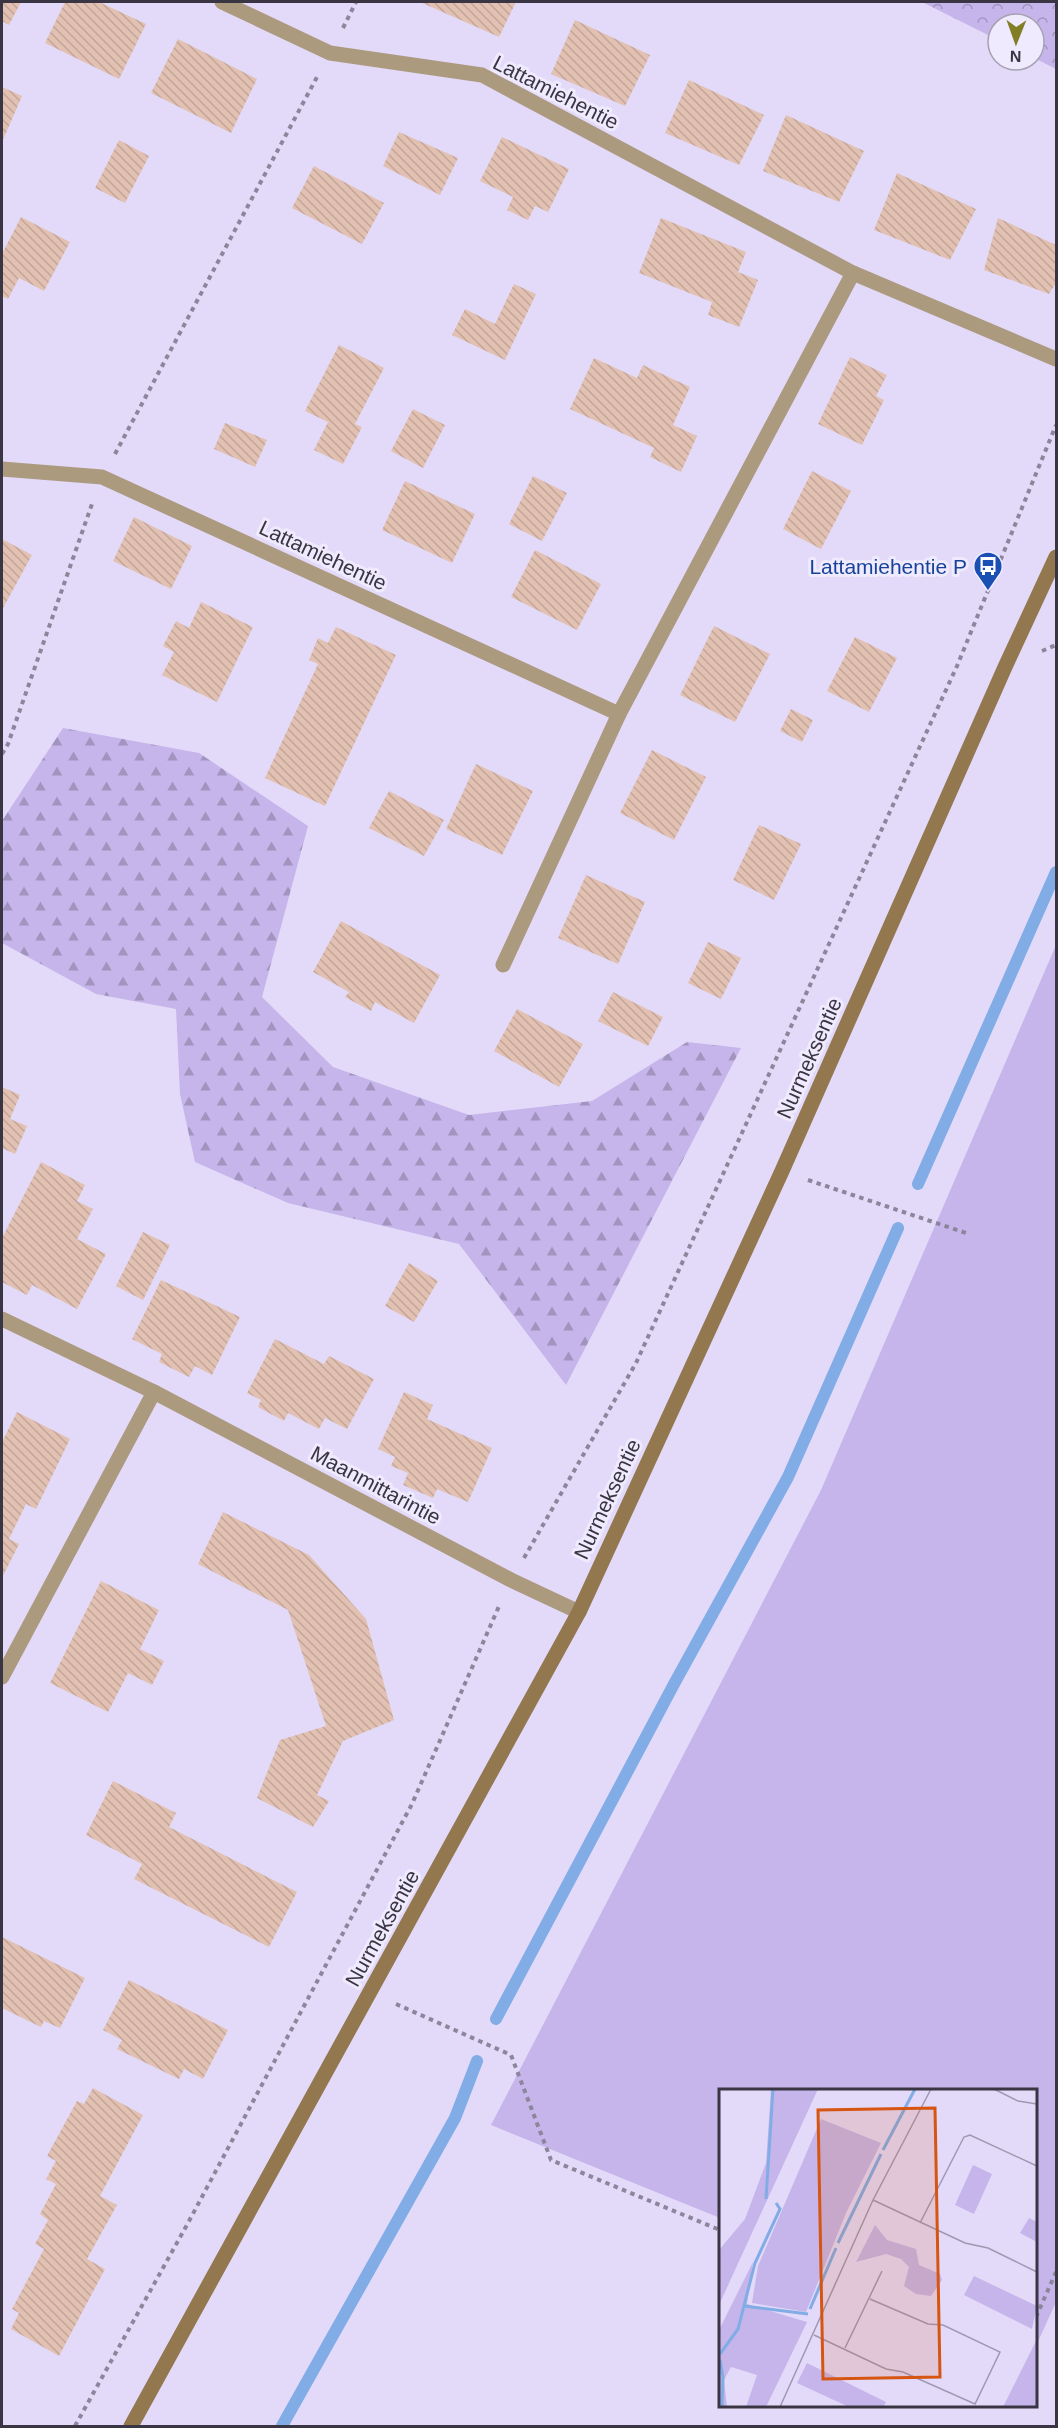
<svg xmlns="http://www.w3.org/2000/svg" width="1058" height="2428" viewBox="0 0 1058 2428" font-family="Helvetica,sans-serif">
	<defs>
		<pattern id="forest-firs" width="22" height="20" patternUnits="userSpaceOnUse" patternTransform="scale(1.5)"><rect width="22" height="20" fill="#c5b5ea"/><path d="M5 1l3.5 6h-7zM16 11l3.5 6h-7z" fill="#a194bf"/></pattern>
		<pattern id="park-crowns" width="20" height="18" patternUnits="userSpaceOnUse" patternTransform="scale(1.5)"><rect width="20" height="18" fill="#c5b5ea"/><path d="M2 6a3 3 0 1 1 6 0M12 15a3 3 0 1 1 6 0" fill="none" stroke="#a194bf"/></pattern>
		<pattern id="building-back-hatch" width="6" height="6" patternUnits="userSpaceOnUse" patternTransform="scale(1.5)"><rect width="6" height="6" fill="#e2c1b2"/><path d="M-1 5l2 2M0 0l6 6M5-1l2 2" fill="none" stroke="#c3a69a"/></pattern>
	</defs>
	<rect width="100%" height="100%" fill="#e3dafa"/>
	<path fill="#c5b5ea" d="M1056 945V2302L1036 2346V2090H720V2218L491 2125 821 1490Z"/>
	<path fill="url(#forest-firs)" d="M63 728 199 753 308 826 262 997 333 1067 469 1115 592 1101 687 1042 741 1048 566 1385 459 1244 288 1203 195 1162 180 1094 176 1009 96 994 2 943V821Z"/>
	<path fill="url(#park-crowns)" d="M922 2H1056V69L1034 58V24H998V40Z"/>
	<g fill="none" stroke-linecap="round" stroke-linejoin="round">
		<g stroke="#81ace5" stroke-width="12">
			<path d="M918 1184 1056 872"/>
			<path d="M496 2019 674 1684 788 1477 898 1228"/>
			<path d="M282 2426 455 2118 477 2061"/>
		</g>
	</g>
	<g fill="url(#building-back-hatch)">
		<path d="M2 2H21L9 25 2 21Z"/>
		<path d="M65 2H99L146 24 119 79 45 43Z"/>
		<path d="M420 2H516L499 37Z"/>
		<path d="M575 20 650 55 625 106 551 74Z"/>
		<path d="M178 39 257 79 231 133 151 93Z"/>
		<path d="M689 80 764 115 739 165 665 133Z"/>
		<path d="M2 87 22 96 2 142Z"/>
		<path d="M786 115 864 151 839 202 763 171Z"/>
		<path d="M399 132 458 158 440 195 383 166Z"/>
		<path d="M502 137 569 169 548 212 535 206 528 220 507 210 513 197 480 181Z"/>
		<path d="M119 140 149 156 125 203 95 188Z"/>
		<path d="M314 166 384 203 362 244 292 208Z"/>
		<path d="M897 173 976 209 950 260 874 230Z"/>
		<path d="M21 217 70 242 44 291 19 278 8 299 2 296V254Z"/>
		<path d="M661 218 746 252 738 272 758 280 739 327 708 315 712 302 639 273Z"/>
		<path d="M998 218 1056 245V283L1049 294 984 270Z"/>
		<path d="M514 284 536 294 505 360 452 335 465 309 495 324Z"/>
		<path d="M339 345 384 368 355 424 362 427 343 464 314 450 328 422 305 411Z"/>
		<path d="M850 357 887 375 876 396 884 400 862 445 818 424Z"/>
		<path d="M594 358 637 378 643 365 690 387 673 425 697 436 681 472 650 457 654 448 570 409Z"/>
		<path d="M413 409 445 425 423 468 391 451Z"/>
		<path d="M225 423 267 440 255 467 214 449Z"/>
		<path d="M812 471 851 491 821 549 783 529Z"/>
		<path d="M533 476 567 493 542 541 509 524Z"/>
		<path d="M405 481 475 514 452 563 382 530Z"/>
		<path d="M134 517 192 546 171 589 113 561Z"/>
		<path d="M2 539 32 555 2 610Z"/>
		<path d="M535 550 601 584 577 630 511 597Z"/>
		<path d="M201 602 253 627 217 702 162 675 174 652 163 646 176 621 189 628Z"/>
		<path d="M714 626 770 654 735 722 680 695Z"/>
		<path d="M336 627 396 655 325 806 265 778 318 664 309 660 318 638 328 643Z"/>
		<path d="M855 637 897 658 869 712 827 691Z"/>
		<path d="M791 709 813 720 802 742 780 731Z"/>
		<path d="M652 750 706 777 674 840 620 813Z"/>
		<path d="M476 764 533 791 502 855 446 829Z"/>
		<path d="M389 791 444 820 424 856 369 828Z"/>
		<path d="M759 825 801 844 774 900 733 880Z"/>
		<path d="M586 875 645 902 618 964 558 938Z"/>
		<path d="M341 921 440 975 414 1023 375 1002 371 1011 345 997 349 992 313 972Z"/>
		<path d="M708 942 741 958 721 999 688 983Z"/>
		<path d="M613 992 663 1017 648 1046 598 1021Z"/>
		<path d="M517 1009 583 1044 559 1087 494 1051Z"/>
		<path d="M2 1087 20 1095 10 1119 27 1126 15 1154 2 1148Z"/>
		<path d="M41 1162 85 1185 77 1201 93 1209 77 1239 106 1254 77 1309 32 1285 27 1295 2 1282V1238Z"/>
		<path d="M143 1232 170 1245 143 1300 116 1286Z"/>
		<path d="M409 1263 438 1281 414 1322 385 1306Z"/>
		<path d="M161 1280 240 1317 212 1375 195 1366 189 1377 159 1362 162 1354 132 1339Z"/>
		<path d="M275 1339 324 1364 329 1356 374 1379 347 1429 325 1418 319 1429 288 1413 284 1421 258 1407 261 1400 247 1393Z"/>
		<path d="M404 1392 433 1405 427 1419 492 1448 468 1502 437 1489 433 1498 403 1485 408 1473 391 1466 395 1457 378 1449Z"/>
		<path d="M17 1412 70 1439 36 1509 26 1504 9 1539 19 1544 2 1578V1442Z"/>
		<path d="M223 1512 309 1555 366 1619 394 1720 343 1741 317 1795 329 1801 313 1827 257 1798 280 1740 326 1726 288 1610 198 1564Z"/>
		<path d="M101 1581 159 1610 140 1649 164 1661 152 1685 128 1673 108 1712 50 1683Z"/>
		<path d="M113 1781 176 1813 169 1827 297 1892 269 1947 134 1879 142 1864 86 1835Z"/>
		<path d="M2 1937 85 1978 60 2028 44 2021 41 2027 2 2008Z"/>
		<path d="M129 1980 228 2030 203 2079 184 2069 179 2079 117 2049 122 2040 103 2030Z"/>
		<path d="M93 2088 143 2115 100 2196 117 2205 87 2259 105 2269 59 2356 11 2329 19 2313 12 2309 44 2249 35 2244 48 2220 40 2214 56 2184 46 2179 56 2161 47 2156 77 2101 84 2104Z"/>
	</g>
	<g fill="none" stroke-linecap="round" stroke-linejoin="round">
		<g stroke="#8c869c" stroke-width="4" stroke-dasharray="4.5 4.5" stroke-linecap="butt">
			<path d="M343 28 356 2"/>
			<path d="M115 454 317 77"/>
			<path d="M1042 651 1056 645"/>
			<path d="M2 754 8 744 92 504"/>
			<path d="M808 1180 966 1233"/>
			<path d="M524 1558 636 1363 957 666 1056 425"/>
			<path d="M396 2004 511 2055 551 2160 720 2230"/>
			<path d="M1036 2317 1056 2272"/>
			<path d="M75 2426 188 2223 412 1804 500 1604"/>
		</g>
		<g stroke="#ac9a7f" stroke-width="15">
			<path d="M222 2 330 53 482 75 853 273 1056 359"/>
			<path d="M2 469 102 477 619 714"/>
			<path d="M503 965 619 714 853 273"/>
			<path d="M2 1319 154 1392 511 1580 579 1612"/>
			<path d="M2 1677 154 1392"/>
		</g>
		<path stroke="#92774f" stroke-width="15" d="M131 2426 579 1612 782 1171 1005 667 1056 557"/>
	</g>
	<defs>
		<g id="bus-pin" transform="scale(1.5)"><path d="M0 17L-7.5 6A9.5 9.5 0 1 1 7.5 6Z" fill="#1a4fb4" stroke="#efeafd"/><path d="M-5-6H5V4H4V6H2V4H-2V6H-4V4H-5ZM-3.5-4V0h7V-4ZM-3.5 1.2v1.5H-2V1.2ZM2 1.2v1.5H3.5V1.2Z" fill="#fff"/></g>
	</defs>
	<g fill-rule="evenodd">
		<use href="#bus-pin" x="988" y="566"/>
	</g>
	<g text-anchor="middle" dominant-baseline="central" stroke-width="6" stroke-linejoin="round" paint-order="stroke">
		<g font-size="21" fill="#393542" stroke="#efeafd">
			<text transform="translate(556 92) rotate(27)">Lattamiehentie</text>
			<text transform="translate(323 555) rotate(25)">Lattamiehentie</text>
			<text transform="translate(809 1058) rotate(-66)">Nurmeksentie</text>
			<text transform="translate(376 1485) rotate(28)">Maanmittarintie</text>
			<text transform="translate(607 1499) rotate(-65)">Nurmeksentie</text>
			<text transform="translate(382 1928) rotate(-61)">Nurmeksentie</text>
		</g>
		<g font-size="21" fill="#164399" stroke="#efeafd" text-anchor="end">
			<text x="967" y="566">Lattamiehentie P</text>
		</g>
	</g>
	<g transform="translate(719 2089)">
		<rect width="318" height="318" fill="#e3dafa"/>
		<path d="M102 30 162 54 127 124 87 223 33 214 39 177Z" fill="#c5b5ea"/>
		<path d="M52 0H99L0 216V161L26 130 47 74ZM254 76 273 85 255 125 236 116ZM156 136 168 151 197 160 200 176 221 185 223 191 212 207 197 205 185 197 190 178 182 170 167 165 137 173ZM34 173 28 215 88 233 47 318H27L38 286 12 278 5 291 8 318H0V241Z" fill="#c5b5ea"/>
		<path d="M310 129 318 133V153L301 144ZM255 187 318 217 313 240 245 206ZM318 250V318H284ZM88 274 167 313 164 318H130L78 294Z" fill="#c5b5ea"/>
		<path fill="none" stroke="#81ace5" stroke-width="3" d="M164 61 196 0M47 110 54 0M119 154 162 65M25 217 89 225M91 220 117 159M1 265 19 240 36 174 61 120 57 114M1 271 4 288 3 318"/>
		<path fill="none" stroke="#9f98b0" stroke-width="1.5" d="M275 0 299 12 318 15M154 111 246 154 269 159 318 183M201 134 245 48 251 46 318 77M95 246 167 280 184 283 256 315 281 263 224 236 209 235 151 210M126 259 163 182M61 318 154 111 212 0"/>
		<path fill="#d65511" fill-opacity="0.15" stroke="#d65511" stroke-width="3" d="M216 19 221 288 104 290 99 21Z"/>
		<rect width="318" height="318" fill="none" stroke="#393542" stroke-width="3"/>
	</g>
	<rect width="1058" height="2428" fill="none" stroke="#393542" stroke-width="6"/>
	<g transform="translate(1016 42) rotate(181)"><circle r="28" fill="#efeafd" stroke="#a6a2b2" stroke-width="1.5"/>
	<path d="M0-4.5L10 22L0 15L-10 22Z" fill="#827e26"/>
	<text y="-9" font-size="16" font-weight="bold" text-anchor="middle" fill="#393542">N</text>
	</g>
</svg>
